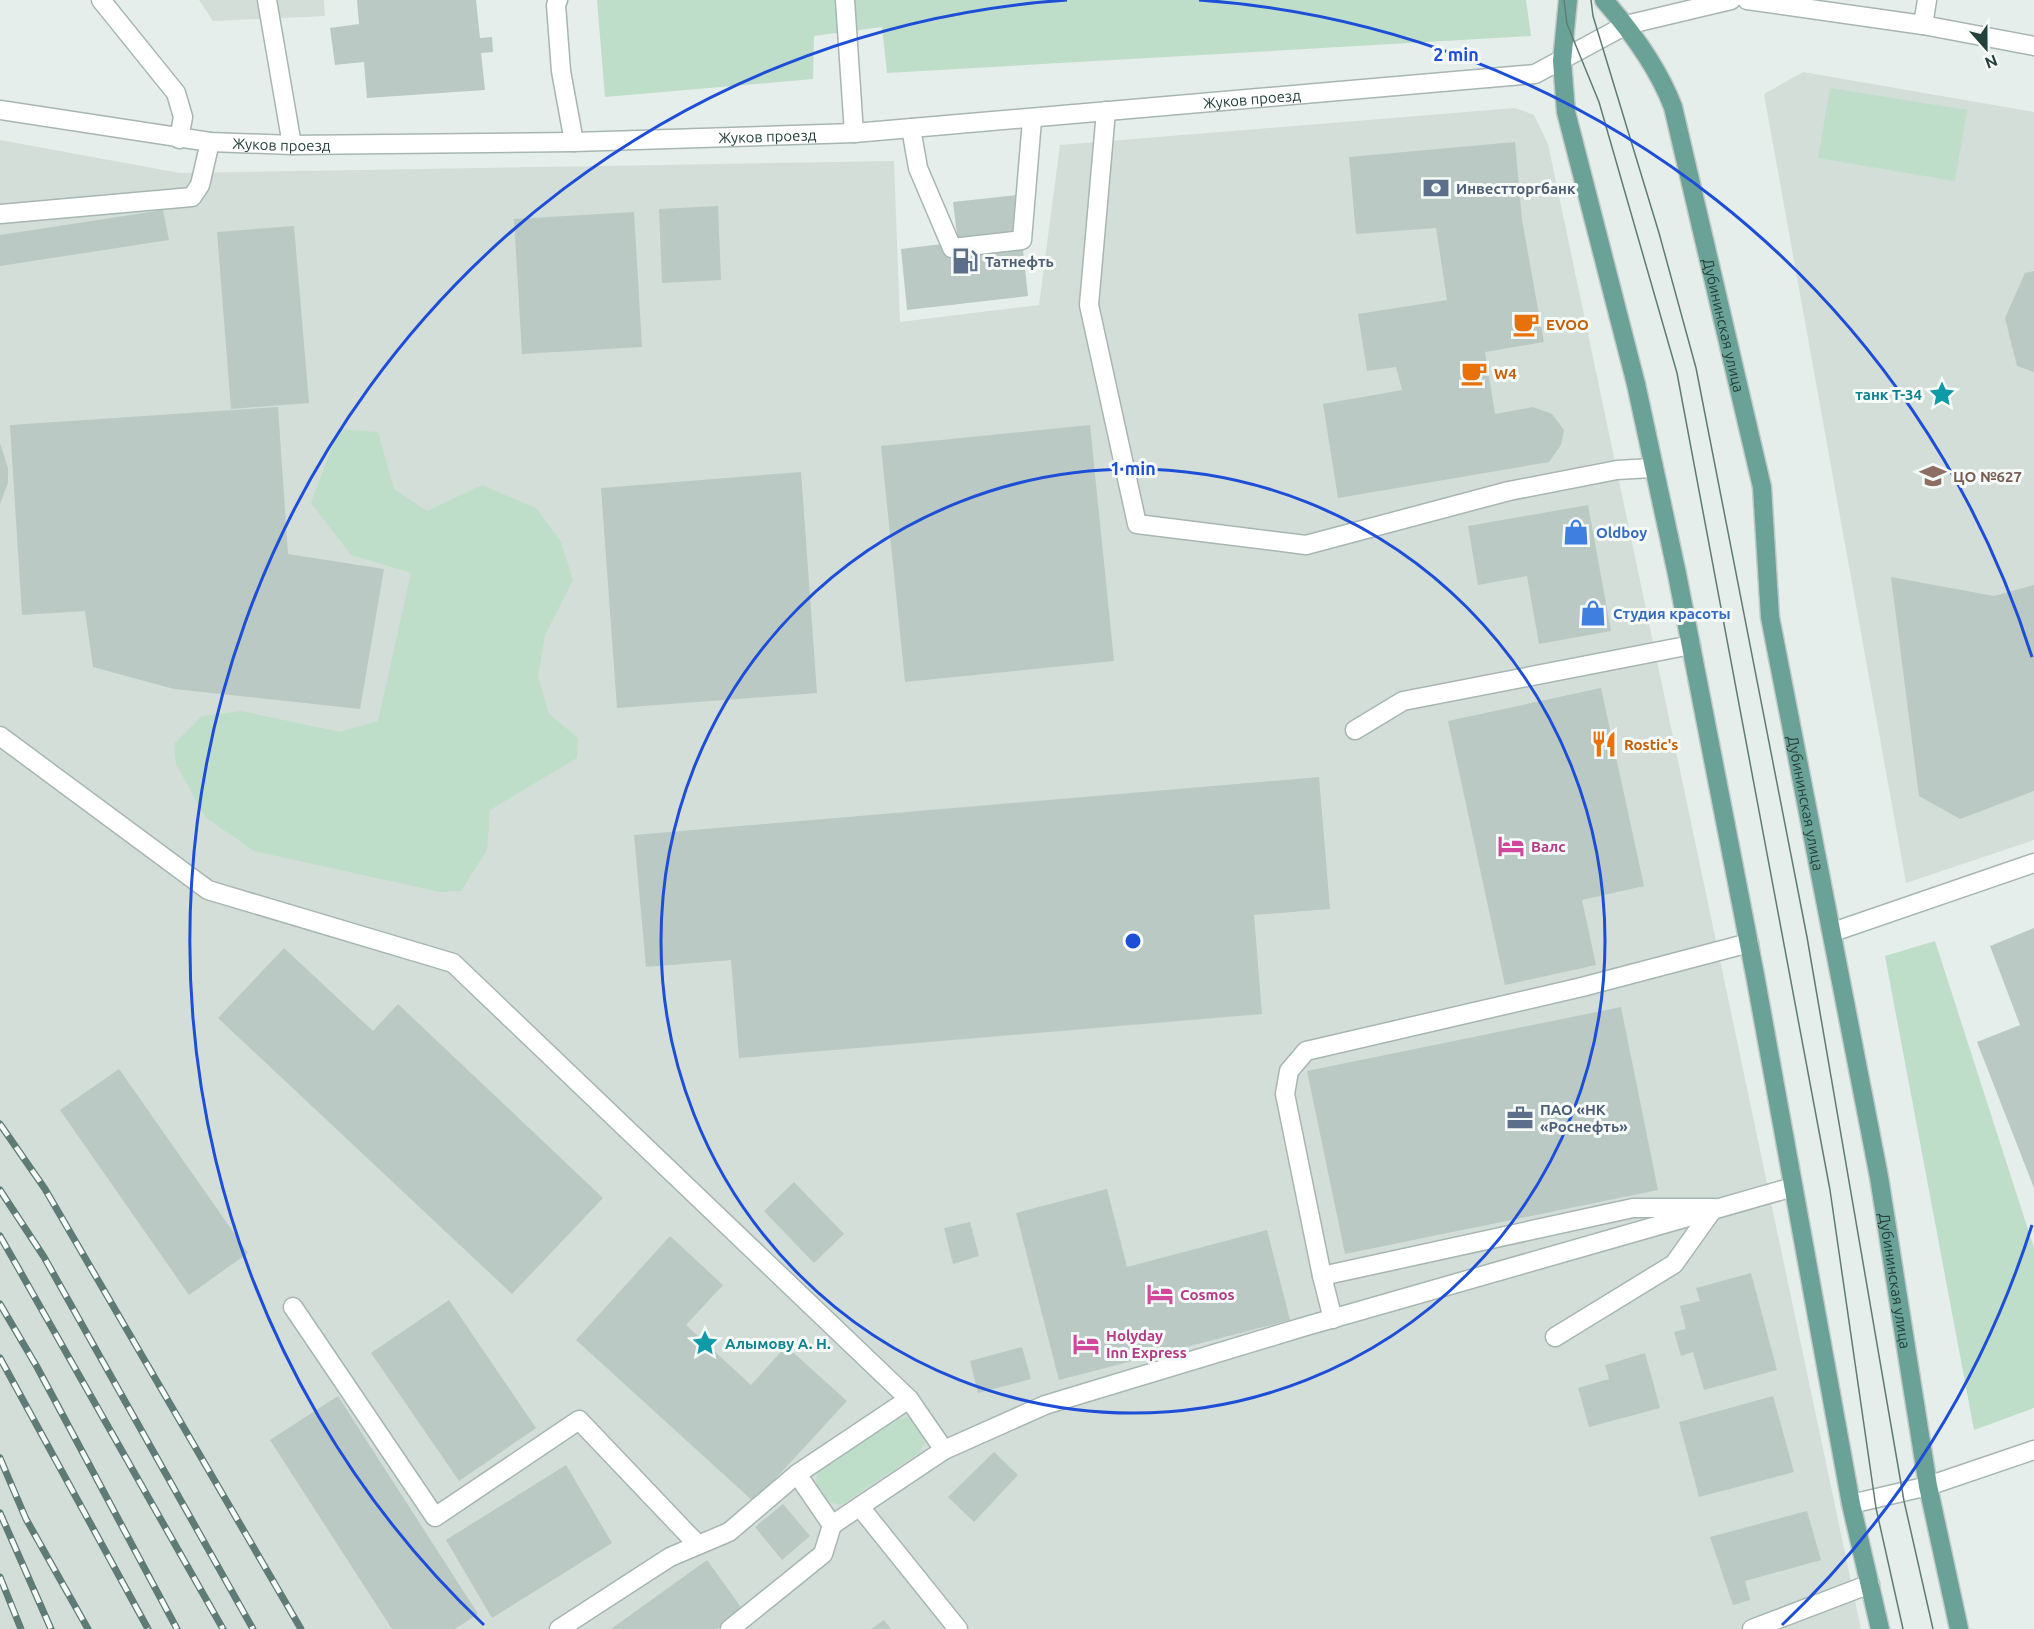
<svg xmlns="http://www.w3.org/2000/svg" width="2034" height="1629" viewBox="0 0 2034 1629" font-family="Ubuntu,sans-serif">
	<rect width="100%" height="100%" fill="#e5eeea"/>
	<g fill="#d3ded9">
		<path d="M199 0H324L325 16 213 21Z"/>
		<path d="M1803 72 2034 112V840L1906 883 1764 94Z"/>
		<path d="M1515 108 1534 115 1548 144 1861 1629H0V140L180 173 894 161 900 322 1039 305 1060 145Z"/>
	</g>
	<g fill="#bedec9">
		<path d="M597 0H1526L1531 36 887 73 882 27 814 36 813 79 605 97Z"/>
		<path d="M1830 88 1967 110 1955 181 1818 158Z"/>
		<path d="M339 429 378 432 394 489 427 511 482 485 536 508 561 542 573 580 545 635 538 676 549 714 578 738 577 758 490 810 487 850 461 891 440 892 254 851 205 817 176 764 174 744 202 716 241 711 340 732 378 721 411 573 351 555 311 503Z"/>
		<path d="M1935 941 2034 1248V1408L1974 1430 1885 956Z"/>
		<path d="M912 1417 923 1428 926 1441 919 1453 841 1505C822 1502 812 1492 818 1471L898 1419Z"/>
	</g>
	<g fill="#bac9c3">
		<path d="M357 0H476L480 38 492 37 493 52 481 53 485 90 367 98 364 62 335 65 330 28 359 24Z"/>
		<path d="M1515 142 1522 220 1544 342 1485 352 1495 414 1533 407 1552 414 1564 430 1561 445 1549 462 1338 498 1323 404 1402 390 1396 367 1367 371 1358 314 1447 300 1436 228 1356 234 1349 157Z"/>
		<path d="M1017 195 1028 296 907 310 901 249 958 242 953 202Z"/>
		<path d="M718 206 721 280 662 283 659 209Z"/>
		<path d="M163 210 169 240 0 266V235Z"/>
		<path d="M634 212 642 347 522 354 514 219Z"/>
		<path d="M294 226 309 403 231 409 217 232Z"/>
		<path d="M2034 271V372L2017 366 2005 318 2025 273Z"/>
		<path d="M278 407 288 554 384 569 360 709 174 689 93 667 85 611 22 615 10 425Z"/>
		<path d="M1090 425 1114 661 905 682 881 446Z"/>
		<path d="M0 443 8 468V483L0 504Z"/>
		<path d="M801 472 817 693 617 708 601 488Z"/>
		<path d="M1588 505 1611 631 1539 644 1527 576 1478 585 1468 526Z"/>
		<path d="M1891 577 1994 596 2034 585V791L1960 819 1919 796Z"/>
		<path d="M1601 688 1644 886 1582 900 1596 965 1505 985 1448 721Z"/>
		<path d="M1319 777 1330 909 1254 915 1262 1014 739 1058 731 960 646 967 634 835Z"/>
		<path d="M2034 928V1188L1977 1042 2020 1025 1990 946Z"/>
		<path d="M284 948 373 1031 398 1004 603 1198 512 1294 218 1018Z"/>
		<path d="M1621 1007 1658 1190 1345 1254 1307 1071Z"/>
		<path d="M119 1069 248 1253 189 1295 60 1110Z"/>
		<path d="M794 1182 844 1234 814 1263 764 1211Z"/>
		<path d="M1107 1189 1127 1267 1267 1230 1290 1320 1059 1380 1016 1213Z"/>
		<path d="M970 1222 979 1256 953 1264 944 1228Z"/>
		<path d="M670 1236 723 1285 686 1325 751 1385 786 1346 847 1401 754 1502 576 1340Z"/>
		<path d="M1751 1273 1777 1370 1704 1390 1693 1352 1681 1356 1674 1332 1686 1329 1680 1306 1700 1301 1696 1288Z"/>
		<path d="M449 1300 536 1428 459 1481 371 1353Z"/>
		<path d="M1022 1347 1031 1379 978 1393 970 1361Z"/>
		<path d="M1645 1353 1660 1408 1589 1427 1578 1388 1609 1379 1605 1365Z"/>
		<path d="M338 1396 478 1614 455 1629H392L270 1440Z"/>
		<path d="M1773 1396 1794 1472 1699 1497 1679 1422Z"/>
		<path d="M994 1452 1018 1475 974 1522 948 1497Z"/>
		<path d="M566 1465 612 1543 492 1618 446 1540Z"/>
		<path d="M783 1504 810 1536 782 1560 755 1527Z"/>
		<path d="M1807 1511 1821 1560 1745 1581 1750 1600 1733 1605 1710 1537Z"/>
		<path d="M707 1560 743 1610 717 1629H611Z"/>
		<path d="M884 1620 891 1629H871Z"/>
	</g>
	<g fill="none" stroke-linecap="round" stroke-linejoin="round">
		<g stroke="#a7b6b2" stroke-width="21">
			<g id="minor">
				<path d="M101 0 176 93 183 117 179 139"/>
				<path d="M267 0 292 145"/>
				<path d="M558 0 556 5 561 71 574 142"/>
				<path d="M845 0 854 133"/>
				<path d="M1747 0 1923 25 2034 46"/>
				<path d="M1923 25 1927 0"/>
				<path id="s1" d="M0 110 210 142 292 145 574 142 854 133 1535 74 1626 25 1731 0"/>
				<path d="M1106 111 1089 305 1137 524 1306 545 1509 491 1617 470 1652 468"/>
				<path d="M911 128 918 168 952 248 1022 240 1032 120"/>
				<path d="M0 214 192 197 200 185 210 142"/>
				<path d="M1355 730 1403 701 1691 645"/>
				<path d="M0 736 208 890 453 963 909 1399 944 1450 832 1525 797 1474 909 1399"/>
				<path d="M1833 932 2034 863"/>
				<path d="M1322 1276 1633 1208H1714L1674 1264 1555 1337"/>
				<path d="M293 1307 435 1517 579 1420 698 1545"/>
				<path d="M1333 1319 1322 1276 1285 1094 1289 1071 1306 1051 1582 987 1749 943"/>
				<path d="M944 1450 1045 1405 1303 1327 1793 1187"/>
				<path d="M1851 1504 1928 1486 2034 1450"/>
				<path d="M860 1507 958 1629"/>
				<path d="M559 1629 670 1557 729 1532 797 1474"/>
				<path d="M730 1629 823 1554 832 1525"/>
				<path d="M1752 1629 1870 1584"/>
			</g>
		</g>
		<g stroke="#c2cac8" stroke-width="21">
			<g id="major">
				<path d="M1568 0 1562 61 1566 112 1636 384 1677 574 1755 975 1851 1504 1880 1629"/>
				<path id="s2" d="M1604 0C1632 32 1658 67 1673 107L1762 487 1770 617 1879 1177 1928 1486 1959 1629"/>
			</g>
		</g>
		<use href="#minor" stroke="#fff" stroke-width="18"/>
		<use href="#major" stroke="#6aa297" stroke-width="18"/>
		<g stroke="#5f7b75" stroke-width="1.5">
			<path d="M1564 0 1567 24 1599 102 1677 373 1830 1190 1876 1508 1903 1629"/>
			<path d="M1591 0 1593 16 1659 233 1696 368 1807 937 1904 1501 1933 1629"/>
		</g>
		<g stroke="#5f7b75" stroke-width="7">
			<g id="rail">
				<path d="M0 1124 45 1189 301 1629"/>
				<path d="M0 1190 44 1257 253 1629"/>
				<path d="M0 1236 223 1629"/>
				<path d="M0 1304 37 1367 177 1629"/>
				<path d="M0 1358 148 1629"/>
				<path d="M0 1458 26 1519 88 1629"/>
				<path d="M0 1513 51 1629"/>
				<path d="M0 1577 21 1629"/>
			</g>
		</g>
		<use href="#rail" stroke="#f6faf8" stroke-width="4.5" stroke-dasharray="14" stroke-linecap="butt"/>
	</g>
	<g fill="none" stroke="#1d4ed8" stroke-width="3">
		<circle cx="1133" cy="941" r="472"/>
		<path d="M2032 1225A943 943 0 0 1 1782 1625M484 1625A943 943 0 0 1 1067 0M1199 0A943 943 0 0 1 2032 657"/>
	</g>
	<defs>
		<g id="bank-bare" transform="scale(2.07)"><path d="M-6-4H6V4H-6ZM0-2.3a2.3 2.3 0 1 0 0 4.6a2.3 2.3 0 1 0 0-4.6Z" fill="#5c6f8a" stroke="#f6faf8" stroke-width="2.5" paint-order="stroke"/></g>
		<g id="fuel-bare" transform="scale(2.07)"><path d="M-5.5-6h7V0h2V4h1.3V-2.5L3-4.5l.8-.8L6-3V5H2.5V1h-1V6h-7ZM-4.2-4.7v3.2H.2V-4.7Z" fill="#5c6f8a" stroke="#f6faf8" stroke-width="2.5" paint-order="stroke"/></g>
		<g id="cafe-bare" transform="scale(2.07)"><path d="M-5.5-4.5H6V0H3Q3 3.5 0 3.5H-2.5Q-5.5 3.5-5.5 0ZM3-3.2v2h1.7v-2ZM-6 4.5H4V6H-6Z" fill="#e8710a" stroke="#f6faf8" stroke-width="2.5" paint-order="stroke"/></g>
		<g id="sight-bare" transform="scale(2.07)"><path d="M0-6L1.8-2.2L6-1.7L2.9 1.2L3.7 5.4L0 3.3L-3.7 5.4L-2.9 1.2L-6-1.7L-1.8-2.2Z" fill="#0f9aa8" stroke="#f6faf8" stroke-width="2.5" paint-order="stroke"/></g>
		<g id="school-bare" transform="scale(2.07)"><path d="M0-5L7-2L0 1L-7-2ZM-4 1L0 2.5L4 1V4Q0 6-4 4Z" fill="#8d6e63" stroke="#f6faf8" stroke-width="2.5" paint-order="stroke"/></g>
		<g id="shop-bare" transform="scale(2.07)"><path d="M-5-2.5h2.3a2.7 3.5 0 0 1 5.4 0H5L5.5 6h-11ZM-1.5-2.5h3a1.5 2.3 0 0 0-3 0Z" fill="#3f7fe0" stroke="#f6faf8" stroke-width="2.5" paint-order="stroke"/></g>
		<g id="restaurant-bare" transform="scale(2.07)"><path d="M-5-6h1v4h1v-4h1v4h1v-4h1v5L-1.5 .5V6h-2V.5L-5-1ZM5-6V6H3V1.5H1.5Q1.5-4 5-6Z" fill="#e8710a" stroke="#f6faf8" stroke-width="2.5" paint-order="stroke"/></g>
		<g id="hotel-bare" transform="scale(2.07)"><path d="M-6-4.5h1.5V1H6V5H4.5V3h-9V5H-6ZM-4 0a1.8 1.8 0 1 1 3.6 0ZM.5 0V-2.5h3Q6-2.5 6 0Z" fill="#d1479c" stroke="#f6faf8" stroke-width="2.5" paint-order="stroke"/></g>
		<g id="office-bare" transform="scale(2.07)"><path d="M-6-3h4V-5.5h4V-3h4V5H-6ZM-1-4.5V-3h2v-1.5ZM-6 0V1H6V0Z" fill="#5c6f8a" stroke="#f6faf8" stroke-width="2.5" paint-order="stroke"/></g>
	</defs>
	<g fill-rule="evenodd">
		<use href="#bank-bare" x="1436" y="188"/>
		<use href="#fuel-bare" x="965" y="261"/>
		<use href="#cafe-bare" x="1526" y="324"/>
		<use href="#cafe-bare" x="1474" y="373"/>
		<use href="#sight-bare" x="1942" y="394"/>
		<use href="#school-bare" x="1933" y="476"/>
		<use href="#shop-bare" x="1576" y="532"/>
		<use href="#shop-bare" x="1593" y="613"/>
		<use href="#restaurant-bare" x="1604" y="744"/>
		<use href="#hotel-bare" x="1511" y="846"/>
		<use href="#office-bare" x="1520" y="1118"/>
		<use href="#hotel-bare" x="1160" y="1294"/>
		<use href="#sight-bare" x="705" y="1343"/>
		<use href="#hotel-bare" x="1086" y="1344"/>
	</g>
	<g text-anchor="middle" dominant-baseline="central" stroke-width="6" stroke-linejoin="round" paint-order="stroke">
		<g font-size="15" fill="#24403a" stroke="#f6faf8">
			<text stroke="none"><textPath href="#s1" startOffset="1256">Жуков проезд</textPath></text>
			<text stroke="none"><textPath href="#s1" startOffset="770">Жуков проезд</textPath></text>
			<text stroke="none"><textPath href="#s1" startOffset="284">Жуков проезд</textPath></text>
			<text stroke="none"><textPath href="#s2" startOffset="352">Дубининская улица</textPath></text>
			<text stroke="none"><textPath href="#s2" startOffset="838">Дубининская улица</textPath></text>
			<text stroke="none"><textPath href="#s2" startOffset="1324">Дубининская улица</textPath></text>
		</g>
		<g font-size="15" font-weight="bold" fill="#4e5e75" stroke="#f6faf8" text-anchor="start">
			<text x="1456" y="188">Инвестторгбанк</text>
			<text x="985" y="261">Татнефть</text>
			<text x="1540" y="1109">ПАО «НК<tspan x="1540" dy="17">«Роснефть»</tspan></text>
		</g>
		<g font-size="15" font-weight="bold" fill="#c56008" stroke="#f6faf8" text-anchor="start">
			<text x="1546" y="324">EVOO</text>
			<text x="1494" y="373">W4</text>
			<text x="1624" y="744">Rostic's</text>
		</g>
		<g font-size="15" font-weight="bold" fill="#0d838f" stroke="#f6faf8" text-anchor="end">
			<text x="1922" y="394">танк Т-34</text>
			<text x="725" y="1343" text-anchor="start">Алымову А. Н.</text>
		</g>
		<g font-size="15" font-weight="bold" fill="#785e54" stroke="#f6faf8" text-anchor="start">
			<text x="1953" y="476">ЦО №627</text>
		</g>
		<g font-size="15" font-weight="bold" fill="#366cbe" stroke="#f6faf8" text-anchor="start">
			<text x="1596" y="532">Oldboy</text>
			<text x="1613" y="613">Студия красоты</text>
		</g>
		<g font-size="15" font-weight="bold" fill="#b23c85" stroke="#f6faf8" text-anchor="start">
			<text x="1531" y="846">Валс</text>
			<text x="1180" y="1294">Cosmos</text>
			<text x="1106" y="1335">Holyday<tspan x="1106" dy="17">Inn Express</tspan></text>
		</g>
	</g>
	<circle cx="1133" cy="941" r="9" fill="#1d4ed8" stroke="#f6faf8" stroke-width="3"/>
	<g font-size="18" text-anchor="middle" font-weight="bold" fill="#1d4ed8" stroke="#f6faf8" stroke-width="6" stroke-linejoin="round" paint-order="stroke">
		<text x="1456" y="61">2 min</text>
		<text x="1133" y="475">1 min</text>
	</g>
	<g transform="translate(1986 48) rotate(159)" stroke="#f6faf8" stroke-width="4.5" paint-order="stroke">
	<path d="M0-4.5L10 22L0 15L-10 22Z" fill="#24403a"/>
	<text y="-9" font-size="16" font-weight="bold" text-anchor="middle" fill="#24403a">N</text>
	</g>
</svg>
